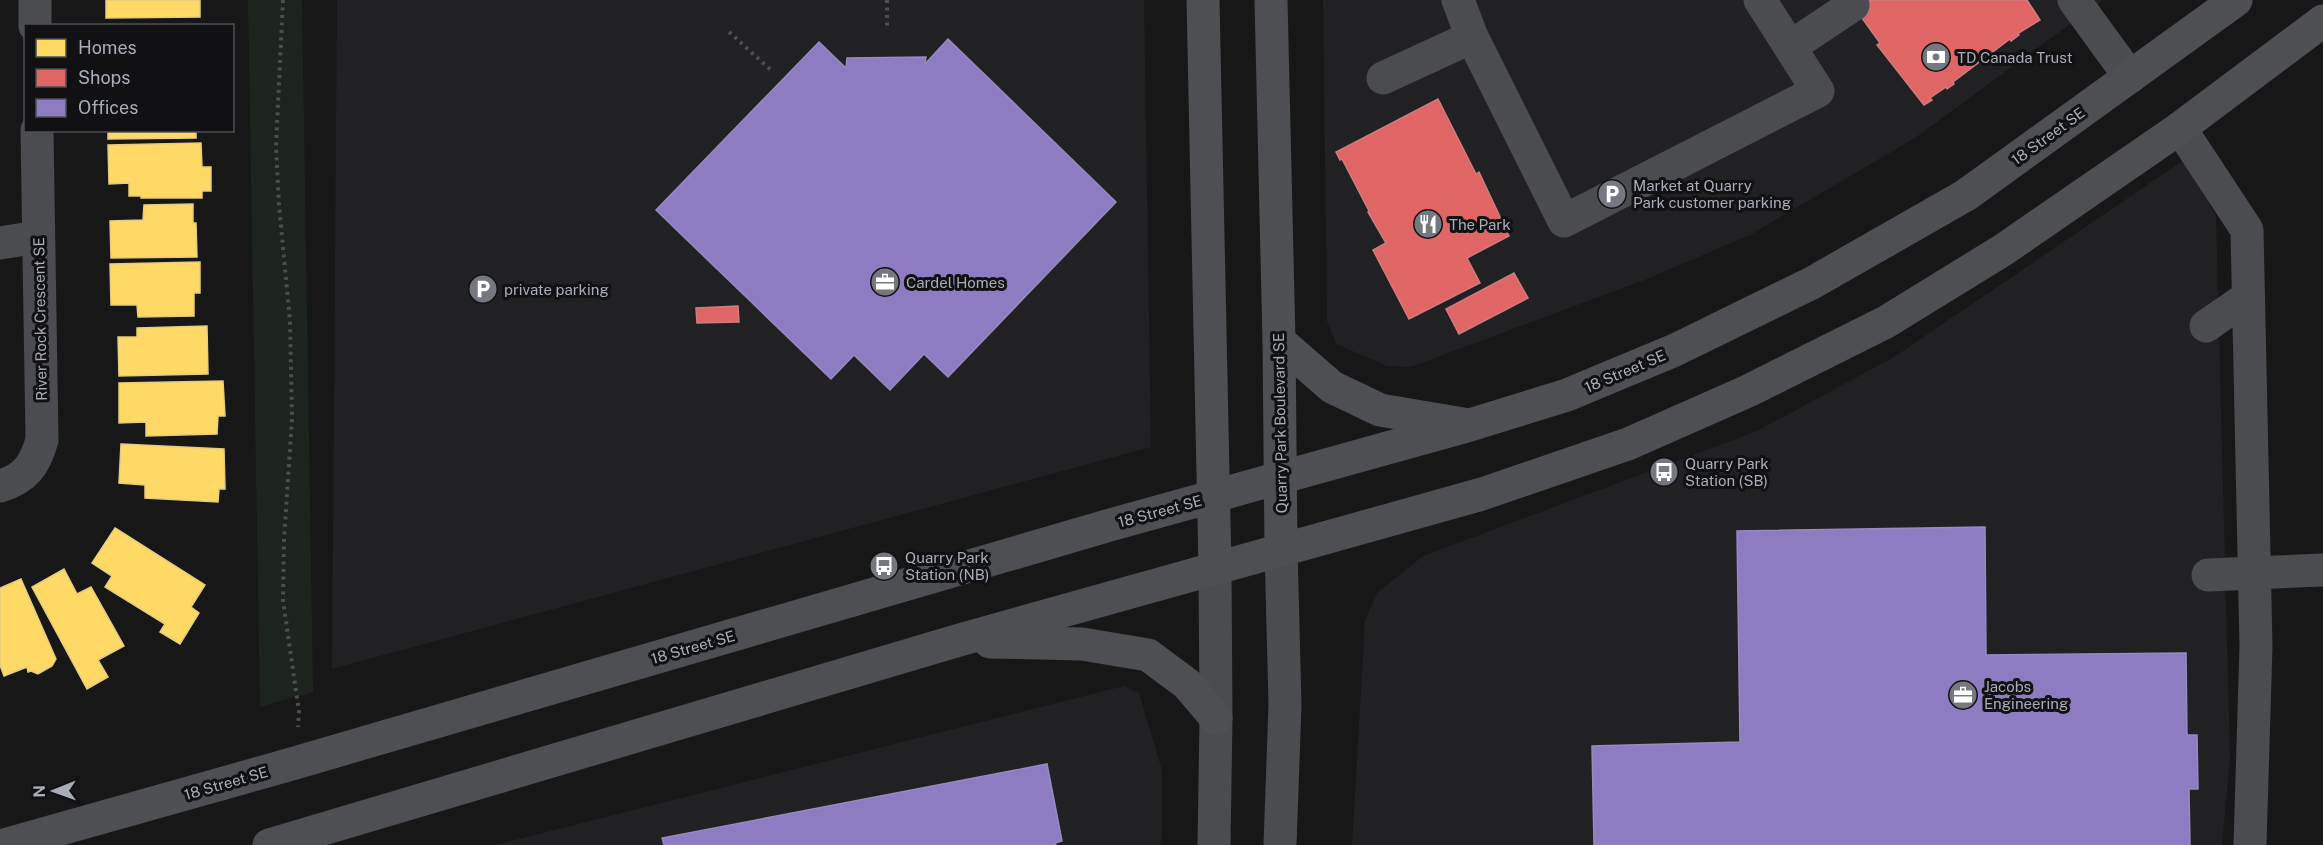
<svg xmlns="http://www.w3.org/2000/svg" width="2323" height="845" viewBox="0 0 2323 845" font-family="'Public Sans',sans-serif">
	<rect width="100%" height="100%" fill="#171717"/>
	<g fill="#212123">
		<path d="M337 0H1144L1151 447 332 669Z"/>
		<path d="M1323 0H2103L1915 138 1750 235 1647 279 1411 367 1387 366 1336 344 1327 321Z"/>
		<path d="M2184 160 2216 216 2230 758 2222 845H1352L1365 621 1377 593 1423 556 1757 431 1894 357Z"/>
		<path d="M1124 686 1139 693 1162 770V837L1160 845H495Z"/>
	</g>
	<path fill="#1d241e" d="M248 0H302L313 692 260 707Z"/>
	<g fill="#ffd966" stroke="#e5cc7f" stroke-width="1.5">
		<path d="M106 0H200V17L106 18Z"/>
		<path d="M108 130H196V138L108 139Z"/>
		<path d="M201 143 202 167H211V191H202V198H141V196H129V183L109 184 108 145Z"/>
		<path d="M193 204V223H196L197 257 111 258 110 221 143 220 144 205Z"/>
		<path d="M200 262V293H194V316L138 317 137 305H111L110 264Z"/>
		<path d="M207 326 208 374 119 376 118 337H137V328Z"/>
		<path d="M223 381 225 416H218L217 434 146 436V422L119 423V383Z"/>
		<path d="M121 444 224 449 225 489H219L218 502 145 498V485L119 483Z"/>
		<path d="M115 528 205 585 191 607 199 613 180 644 160 632 165 624 105 587 112 576 92 563Z"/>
		<path d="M64 569 77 594 91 587 124 646 98 660 108 677 87 689 32 587Z"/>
		<path d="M21 579 56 659 52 666 38 674 31 671 28 672 27 667 4 676 0 665V588Z"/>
	</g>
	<g fill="#e06666" stroke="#cf7b7f" stroke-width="1.5">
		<path d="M1849 0H2027L2040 20 2017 34 2019 35 2011 41 2010 39 1953 82 1954 84 1947 89 1946 87 1930 98 1932 100 1924 105 1877 45 1880 43Z"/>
		<path d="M1438 99 1476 174 1479 172 1509 236 1467 258 1480 283 1409 319 1373 250 1386 243 1368 212 1369 211 1342 159 1340 160 1336 152Z"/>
		<path d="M1514 273 1528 298 1459 334 1446 309Z"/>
		<path d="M738 306 739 322 697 323 696 308Z"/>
	</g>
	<g fill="#8e7cc3" stroke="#968bc0" stroke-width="1.5">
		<path d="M948 39 1116 202 948 377 924 354 890 390 854 355 831 379 656 210 819 42 846 68 847 58 926 57 925 64Z"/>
		<path d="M1985 527 1986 655 2186 653 2187 735H2197L2198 789H2189L2190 845H1594L1592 746 1740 742 1737 531Z"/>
		<path d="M1047 764 1062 841 1055 843 1056 845H664L662 838Z"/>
	</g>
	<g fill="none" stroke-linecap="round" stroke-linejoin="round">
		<g stroke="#4d4e52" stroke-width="4" stroke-dasharray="3 4.5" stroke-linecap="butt">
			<path d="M283 0 276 146 279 205 290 321 292 419 284 540 283 600 299 712 298 727"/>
			<path d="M887 0V29"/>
			<path d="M729 32 773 72"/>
		</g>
		<g stroke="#4b4c50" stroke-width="33">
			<path d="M35 0V26"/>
			<path d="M1458 0 1472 37 1564 221 1818 91 1760 0"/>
			<path d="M2074 0 2130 77"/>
			<path d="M1790 47 1853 5"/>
			<path d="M1383 78 1472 37"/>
			<path d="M2180 128 2247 230 2256 646 2250 845"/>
			<path d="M0 243 38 237"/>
			<path d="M2206 326 2248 297"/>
			<path d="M0 486C25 479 35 465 42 440L37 130"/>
			<path d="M2208 575 2323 570"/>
			<path d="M1214 845 1216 718 1215 568"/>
			<path d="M1280 845 1285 705 1281 549"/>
		</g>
		<g stroke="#4d4f52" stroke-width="33">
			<path d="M1203 0 1215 568"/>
			<path d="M1271 0 1279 341 1281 549"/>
			<path d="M1279 341 1332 387 1380 410 1463 424"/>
			<path d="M990 642 1082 644 1148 655 1187 684 1216 718"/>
			<path d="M4 845 295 763 1110 525 1470 425 1567 395 1675 350 1812 283 1966 195 2236 0"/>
			<path d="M269 845 956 641 1482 494 1628 444 1748 391 1886 322 2003 250 2180 128 2323 21"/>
		</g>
	</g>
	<defs>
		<g id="bank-disc" transform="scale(1.5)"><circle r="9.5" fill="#757880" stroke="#111113"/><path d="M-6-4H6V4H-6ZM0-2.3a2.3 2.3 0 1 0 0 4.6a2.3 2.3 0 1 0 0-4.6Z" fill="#fff"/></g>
		<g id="parking-disc" transform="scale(1.5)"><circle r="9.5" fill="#757880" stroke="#111113"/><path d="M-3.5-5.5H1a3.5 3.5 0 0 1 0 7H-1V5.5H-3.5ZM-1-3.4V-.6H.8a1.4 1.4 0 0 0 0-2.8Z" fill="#fff"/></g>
		<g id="restaurant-disc" transform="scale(1.5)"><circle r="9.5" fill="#757880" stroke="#111113"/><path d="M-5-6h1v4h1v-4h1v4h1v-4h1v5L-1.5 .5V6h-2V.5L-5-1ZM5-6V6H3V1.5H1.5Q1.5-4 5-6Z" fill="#fff"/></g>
		<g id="office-disc" transform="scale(1.5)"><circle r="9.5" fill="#757880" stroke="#111113"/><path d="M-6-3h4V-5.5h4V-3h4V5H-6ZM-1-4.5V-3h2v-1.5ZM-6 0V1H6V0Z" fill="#fff"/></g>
		<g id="bus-disc" transform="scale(1.5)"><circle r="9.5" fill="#757880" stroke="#111113"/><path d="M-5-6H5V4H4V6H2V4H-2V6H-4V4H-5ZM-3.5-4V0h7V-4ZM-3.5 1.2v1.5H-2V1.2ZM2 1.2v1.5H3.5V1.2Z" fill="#fff"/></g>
	</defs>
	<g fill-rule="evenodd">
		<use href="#bank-disc" x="1936" y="57"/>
		<use href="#parking-disc" x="1612" y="194"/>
		<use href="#restaurant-disc" x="1428" y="224"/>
		<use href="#office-disc" x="885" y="282"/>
		<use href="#parking-disc" x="483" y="289"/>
		<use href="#bus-disc" x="1664" y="472"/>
		<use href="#bus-disc" x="884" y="566"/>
		<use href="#office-disc" x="1963" y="695"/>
	</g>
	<g text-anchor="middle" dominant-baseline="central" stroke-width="6" stroke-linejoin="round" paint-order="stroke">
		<g font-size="15" fill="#a8adb8" stroke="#111113" text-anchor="start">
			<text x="1957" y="57">TD Canada Trust</text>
			<text x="1633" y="185">Market at Quarry<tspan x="1633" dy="17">Park customer parking</tspan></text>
			<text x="1449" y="224">The Park</text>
			<text x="906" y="282">Cardel Homes</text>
			<text x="504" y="289">private parking</text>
			<text x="1685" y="463">Quarry Park<tspan x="1685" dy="17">Station (SB)</tspan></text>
			<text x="905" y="557">Quarry Park<tspan x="905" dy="17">Station (NB)</tspan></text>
			<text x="1984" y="686">Jacobs<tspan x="1984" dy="17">Engineering</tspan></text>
		</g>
		<g font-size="15" fill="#a8adb8" stroke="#111113">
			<text transform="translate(2048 136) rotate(-36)">18 Street SE</text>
			<text transform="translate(40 319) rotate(-91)">River Rock Crescent SE</text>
			<text transform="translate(1625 371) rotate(-23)">18 Street SE</text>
			<text transform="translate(1280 423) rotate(-91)">Quarry Park Boulevard SE</text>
			<text transform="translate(1160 511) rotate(-15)">18 Street SE</text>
			<text transform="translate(693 647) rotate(-16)">18 Street SE</text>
			<text transform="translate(226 783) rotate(-16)">18 Street SE</text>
		</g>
	</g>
	<rect x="24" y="24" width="210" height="108" fill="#111113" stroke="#4d4f55" stroke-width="1.5"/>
	<rect x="36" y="39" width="30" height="18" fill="#ffd966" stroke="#4d4f55" stroke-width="1.5"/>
	<text x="78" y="54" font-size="18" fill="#a8adb8">Homes</text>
	<rect x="36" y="69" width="30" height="18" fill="#e06666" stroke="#4d4f55" stroke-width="1.5"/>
	<text x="78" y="84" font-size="18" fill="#a8adb8">Shops</text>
	<rect x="36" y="99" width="30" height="18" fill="#8e7cc3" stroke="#4d4f55" stroke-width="1.5"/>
	<text x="78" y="114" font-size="18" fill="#a8adb8">Offices</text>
	<g transform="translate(54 791) rotate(269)" stroke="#111113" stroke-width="4.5" paint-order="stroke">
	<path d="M0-4.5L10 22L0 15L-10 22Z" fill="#a8adb8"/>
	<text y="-9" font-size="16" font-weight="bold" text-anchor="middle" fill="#a8adb8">N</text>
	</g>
</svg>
